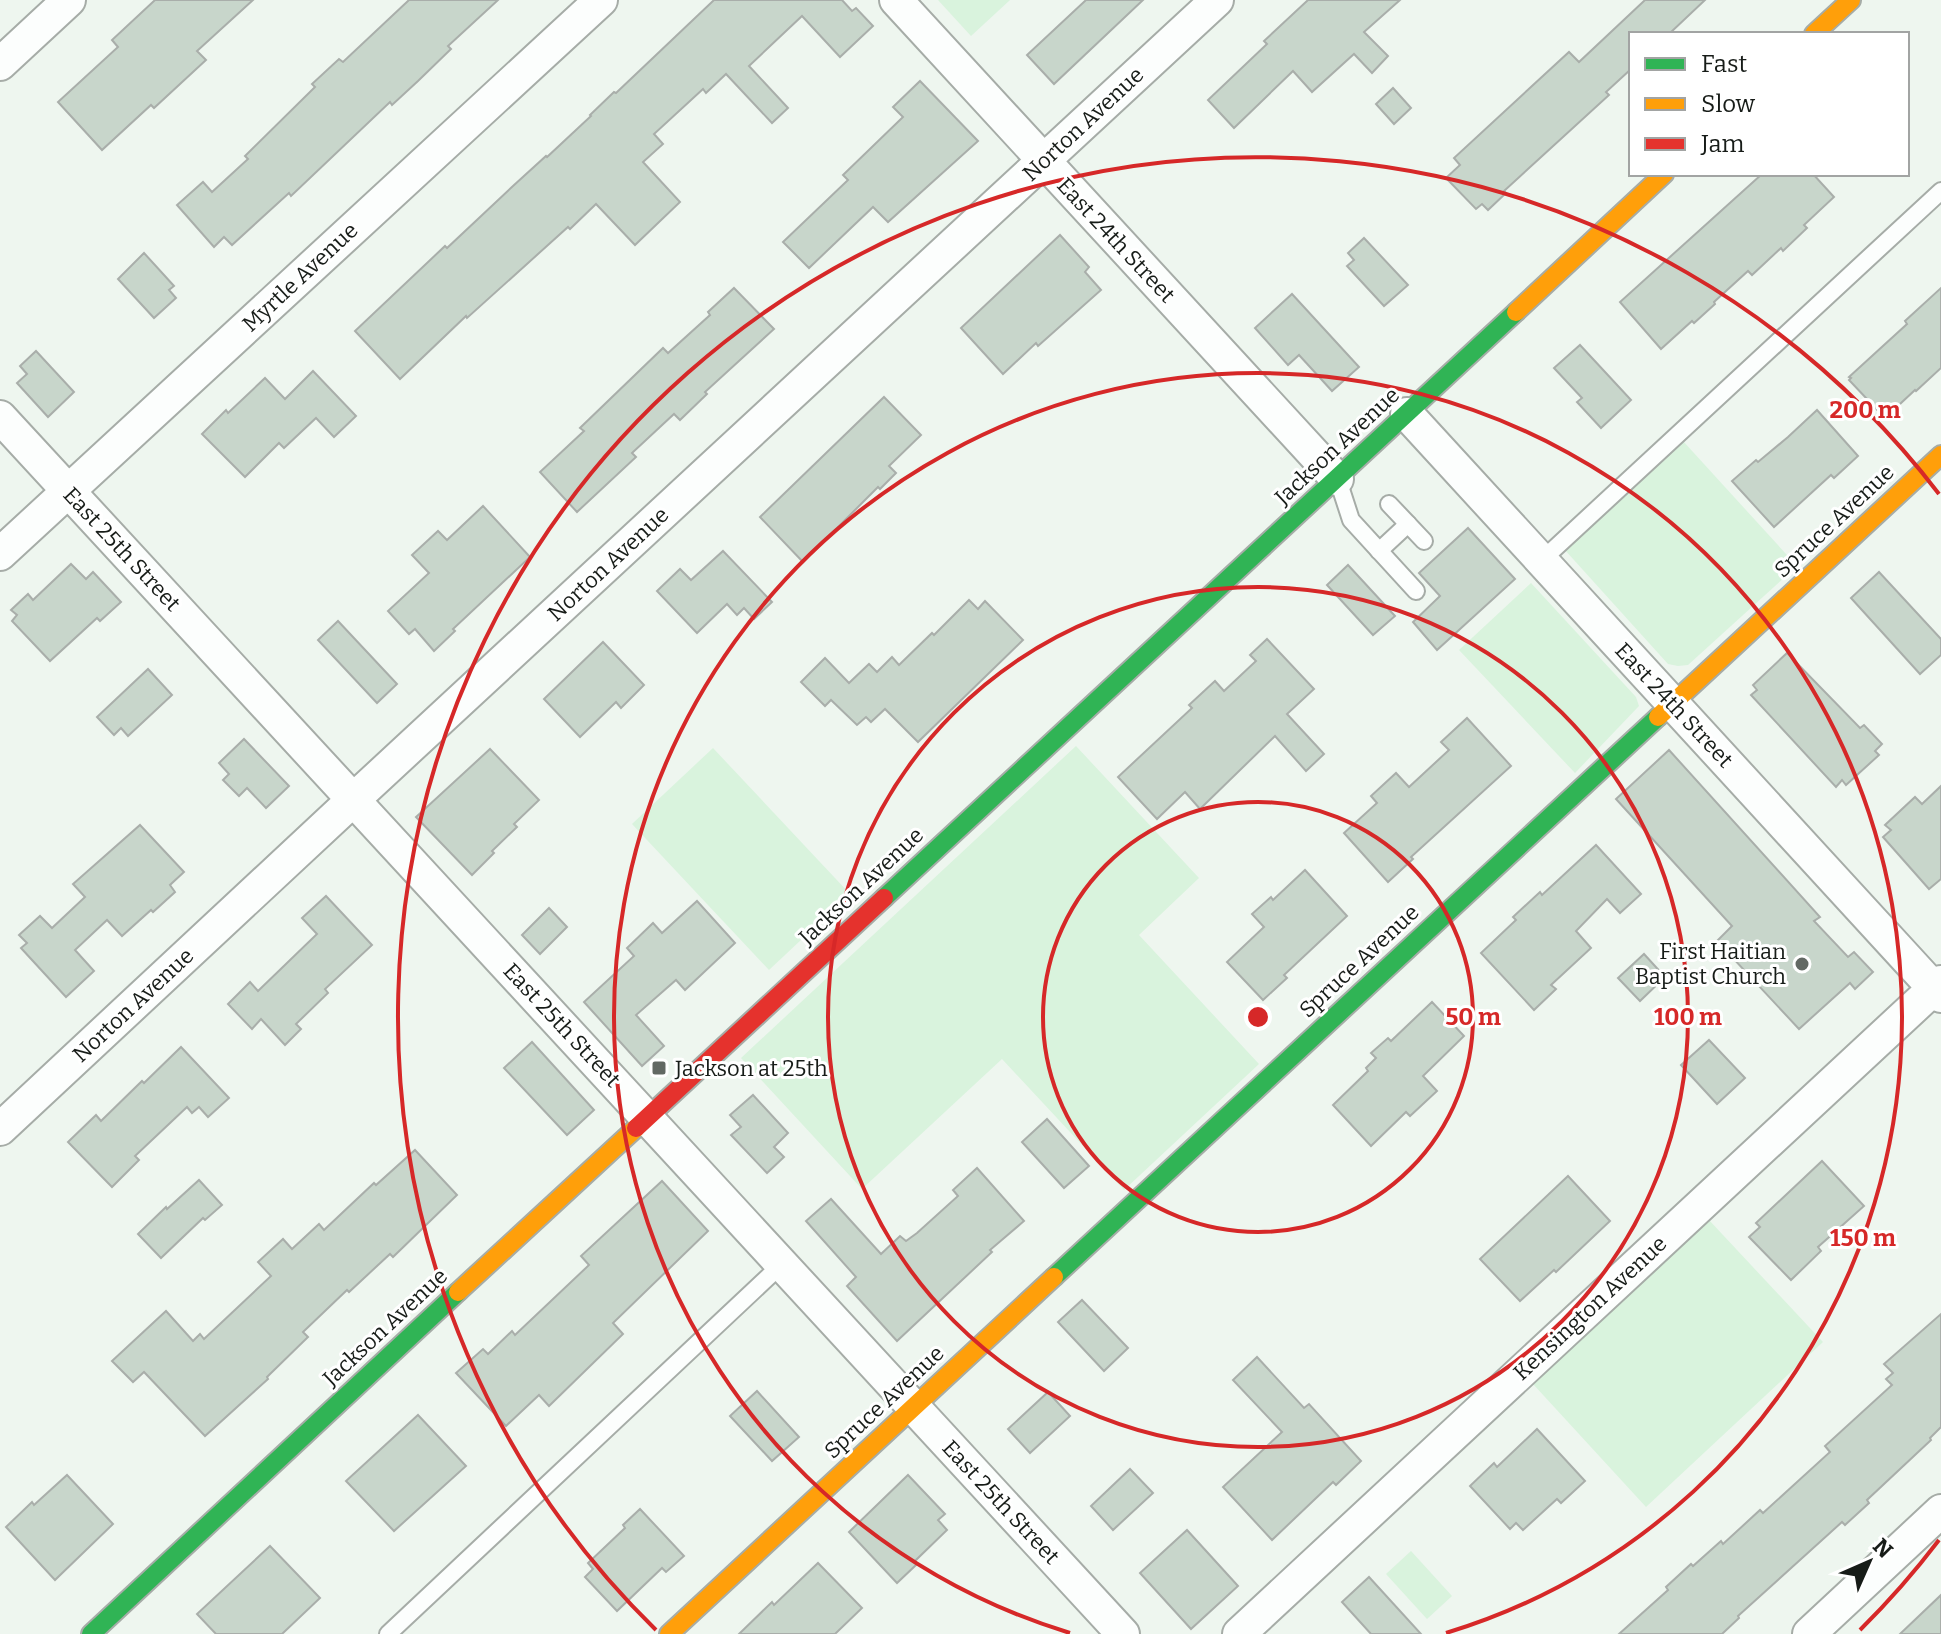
<svg xmlns="http://www.w3.org/2000/svg" width="1941" height="1634" viewBox="0 0 1941 1634" font-family="Bitter,serif">
	<rect width="100%" height="100%" fill="#eef6ef"/>
	<g fill="#d9f3dd">
		<path d="M938 0H1010L971 36Z"/>
		<path d="M1683 441 1797 566 1688 665 1678 666 1668 664 1564 549Z"/>
		<path d="M1531 583 1636 697 1639 706 1575 773 1459 650Z"/>
		<path d="M1076 746 1199 878 1139 935 1259 1064 1124 1190 1002 1059 862 1189 741 1058Z"/>
		<path d="M713 748 850 894 769 970 632 824Z"/>
		<path d="M1709 1220 1823 1342 1646 1507 1533 1384Z"/>
		<path d="M1411 1551 1452 1596 1427 1619 1386 1574Z"/>
	</g>
	<g fill="#c8d6cb" stroke="#a9aeaa" stroke-width="2">
		<path d="M155 0H253L197 51 206 60 154 108 151 105 102 150 58 102 118 47 112 40Z"/>
		<path d="M409 0H498L448 46 451 49 418 81 392 105 390 102 291 196 289 193 232 245 224 237 214 247 177 205 203 182 212 192 248 159 245 156 315 87 312 84 339 59 343 62Z"/>
		<path d="M714 0H842L852 11 856 8 873 26 840 57 802 16 749 66 788 108 772 123 726 74 706 93 703 89 654 134 663 144 643 162 680 202 635 245 596 204 570 229 568 227 467 318 466 316 400 379 355 331 445 246 447 248 513 186 546 156 547 157 591 116 590 115 614 92 616 93Z"/>
		<path d="M1086 0H1143L1054 84 1027 55Z"/>
		<path d="M1308 0H1400L1364 32 1388 56 1372 73 1354 54 1312 92 1293 71 1234 128 1208 100 1267 44 1264 41Z"/>
		<path d="M1645 0H1705L1669 34H1631V69L1606 92 1609 95 1504 191 1506 193 1488 210 1482 204 1476 209 1446 178 1460 165 1454 158 1569 52 1579 62Z"/>
		<path d="M920 81 978 141 888 222 873 207 809 268 783 242 848 180 843 175 903 117 893 107Z"/>
		<path d="M1393 88 1411 108 1394 124 1376 104Z"/>
		<path d="M1762 174H1813L1834 197 1804 225 1807 228 1783 251 1781 248 1752 275 1748 271 1714 302 1715 304 1694 323 1692 321 1661 349 1620 302Z"/>
		<path d="M1060 235 1089 267 1085 272 1101 290 1038 346 1036 343 1003 374 961 328Z"/>
		<path d="M1364 238 1408 285 1384 306 1347 266 1354 260 1348 253Z"/>
		<path d="M144 253 174 286 169 290 176 298 154 318 118 279Z"/>
		<path d="M734 288 774 329 705 392 707 394 680 420 674 414 632 453 636 457 577 512 540 472 584 431 580 428 663 348 668 353 710 315 708 312Z"/>
		<path d="M1941 288V368L1916 391 1915 390 1885 418 1849 380 1851 378 1849 377 1907 324 1905 321Z"/>
		<path d="M1292 294 1359 367 1332 391 1299 355 1288 365 1255 328Z"/>
		<path d="M1580 345 1631 400 1601 428 1577 402 1582 398 1554 368Z"/>
		<path d="M36 351 74 392 48 417 17 383 27 374 20 366Z"/>
		<path d="M313 371 356 416 334 437 316 418 284 448 279 443 245 477 202 434 226 410 228 413 265 378 285 399Z"/>
		<path d="M884 397 921 435 889 466 896 473 880 489 878 487 803 562 760 517Z"/>
		<path d="M1817 410 1858 456 1834 478 1831 475 1774 527 1732 481 1756 460 1758 462 1788 437Z"/>
		<path d="M483 506 530 557 453 629 455 631 434 651 415 629 409 634 388 611 429 573 412 555 438 531 447 540Z"/>
		<path d="M1468 528 1515 579 1437 650 1413 622 1440 596 1419 573Z"/>
		<path d="M723 551 772 602 754 619 744 608 737 615 727 604 697 633 657 591 680 569 691 580Z"/>
		<path d="M71 564 86 579 93 572 121 602 100 621 97 618 50 661 12 621 17 615 11 610 28 594 33 600Z"/>
		<path d="M1348 565 1395 616 1373 635 1327 585Z"/>
		<path d="M1879 572 1941 639V655L1920 674 1851 598Z"/>
		<path d="M969 600 978 609 985 601 1023 640 918 742 885 709 871 722 866 717 857 725 831 700 825 706 801 682 825 658 849 683 869 664 877 672 892 657 899 665 932 633 934 635Z"/>
		<path d="M338 621 397 684 377 703 318 640Z"/>
		<path d="M1267 639 1314 689 1287 714 1324 754 1306 771 1275 736 1200 809 1185 792 1157 819 1118 777 1192 708 1189 705 1215 681 1224 691 1256 661 1250 655Z"/>
		<path d="M603 642 644 685 621 708 616 702 580 737 544 699Z"/>
		<path d="M1787 653 1860 728 1864 725 1882 744 1875 751 1879 755 1846 785 1842 780 1836 787 1751 695 1757 690 1753 685Z"/>
		<path d="M148 669 172 695 128 736 121 728 114 735 97 717Z"/>
		<path d="M1467 718 1511 766 1411 857 1413 859 1388 882 1344 833 1377 803 1371 796 1396 773 1409 787 1449 750 1441 742Z"/>
		<path d="M244 739 289 786 266 808 247 788 239 796 223 780 229 774 219 763Z"/>
		<path d="M490 749 539 800 514 824 517 827 492 851 494 853 472 875 416 817Z"/>
		<path d="M1669 750 1820 917 1814 921 1848 957 1854 952 1873 972 1855 989 1850 983 1799 1029 1717 941 1732 926 1616 799Z"/>
		<path d="M1941 786V879L1929 889 1883 837 1891 830 1885 825 1915 797 1922 804Z"/>
		<path d="M140 825 184 872 170 885 175 892 153 912 151 910 122 936 107 920 75 950 94 971 66 997 21 948 27 943 19 935 40 916 52 928 85 897 73 884Z"/>
		<path d="M1596 845 1641 894 1620 913 1607 899 1576 931 1591 948 1551 985 1556 989 1534 1010 1481 953 1516 920 1513 917 1540 892 1542 895Z"/>
		<path d="M1305 870 1347 916 1284 975 1287 978 1263 1000 1227 962 1264 927 1252 914 1271 897 1273 900Z"/>
		<path d="M326 896 372 945 325 989 328 993 296 1024 301 1029 285 1045 261 1019 252 1029 228 1004 250 982 258 991 317 934 302 918Z"/>
		<path d="M697 901 735 943 685 990 676 980 636 1015 664 1046 642 1066 584 1002 634 956 627 948 653 923 662 933Z"/>
		<path d="M549 908 567 927 540 954 522 935Z"/>
		<path d="M1644 954 1665 977 1640 1001 1618 978Z"/>
		<path d="M1432 1002 1464 1036 1423 1076 1437 1091 1410 1116 1406 1112 1371 1146 1333 1105 1368 1071 1366 1068 1376 1058 1371 1053 1388 1038 1391 1041Z"/>
		<path d="M1709 1040 1745 1078 1717 1104 1681 1065Z"/>
		<path d="M532 1042 594 1110 567 1135 504 1068Z"/>
		<path d="M181 1047 229 1098 208 1117 199 1107 192 1113 187 1107 135 1156 139 1160 112 1187 68 1142 96 1115 101 1121 142 1081 144 1083Z"/>
		<path d="M753 1095 788 1133 774 1147 784 1157 767 1173 731 1135 741 1127 730 1115Z"/>
		<path d="M1047 1119 1089 1166 1064 1188 1022 1142Z"/>
		<path d="M415 1150 457 1195 393 1257 390 1254 349 1292 347 1290 303 1332 308 1337 267 1377 268 1379 205 1436 144 1372 133 1382 112 1361 166 1311 193 1341 200 1334 204 1339 271 1276 258 1262 283 1239 292 1249 319 1224 324 1230 374 1183 376 1185Z"/>
		<path d="M1822 1161 1864 1206 1818 1247 1821 1251 1791 1280 1749 1237 1760 1227 1756 1223Z"/>
		<path d="M977 1168 1024 1221 990 1250 992 1252 897 1341 847 1286 856 1277 806 1221 831 1199 881 1254 900 1236 906 1241 917 1233 958 1196 953 1190Z"/>
		<path d="M1568 1176 1610 1221 1556 1272 1554 1270 1520 1301 1480 1259Z"/>
		<path d="M199 1180 222 1205 205 1220 203 1218 161 1258 138 1234 166 1207 167 1209Z"/>
		<path d="M662 1181 708 1231 613 1323 623 1334 549 1406 539 1395 506 1426 456 1373 483 1349 488 1354 512 1331 515 1335 589 1265 581 1256Z"/>
		<path d="M1082 1300 1128 1348 1104 1371 1058 1322Z"/>
		<path d="M1941 1314V1427L1930 1438 1931 1440 1867 1500 1869 1503 1845 1525 1842 1522 1738 1616 1739 1618 1722 1634H1619L1668 1590 1666 1587 1691 1564 1693 1566 1721 1541 1723 1544 1760 1510 1763 1513 1830 1452 1825 1446 1892 1385 1886 1379 1893 1373 1884 1364Z"/>
		<path d="M1257 1357 1304 1408 1309 1404 1361 1461 1336 1485 1333 1482 1272 1540 1223 1487 1282 1432 1233 1380Z"/>
		<path d="M757 1391 799 1437 772 1461 730 1416Z"/>
		<path d="M1048 1392 1070 1416 1030 1453 1008 1429Z"/>
		<path d="M418 1415 466 1466 394 1531 346 1481Z"/>
		<path d="M1537 1429 1585 1481 1561 1503 1557 1499 1523 1530 1516 1523 1510 1529 1470 1486 1494 1463 1497 1467Z"/>
		<path d="M1130 1469 1153 1493 1113 1530 1091 1506Z"/>
		<path d="M67 1475 113 1524 55 1580 6 1527 32 1502 34 1505Z"/>
		<path d="M908 1475 945 1514 938 1520 947 1530 915 1561 917 1564 897 1583 849 1532Z"/>
		<path d="M640 1509 684 1556 666 1572 662 1568 617 1611 585 1577 593 1569 588 1563 625 1528 623 1525Z"/>
		<path d="M1187 1530 1238 1586 1191 1629 1140 1573Z"/>
		<path d="M270 1546 320 1598 282 1634H216L197 1614Z"/>
		<path d="M818 1563 862 1608 835 1634H739L772 1602 774 1605Z"/>
		<path d="M1369 1577 1421 1634H1371L1342 1602Z"/>
		<path d="M1941 1595V1634H1900Z"/>
	</g>
	<g fill="none" stroke-linecap="round" stroke-linejoin="round">
		<g stroke="#a6aca7" stroke-width="20">
			<g id="lane">
				<path d="M1338 480 1351 520 1416 591"/>
				<path d="M1389 504 1424 541"/>
				<path d="M1379 551 1408 524"/>
				<path d="M1541 561 1941 191"/>
				<path d="M388 1634 782 1264"/>
			</g>
		</g>
		<g stroke="#a6aca7" stroke-width="36">
			<g id="street">
				<path d="M896 0 1337 479"/>
				<path d="M0 64 69 0"/>
				<path d="M1407 414 1941 996"/>
				<path d="M0 417 1123 1634"/>
				<path d="M0 554 601 0"/>
				<path d="M0 1129 353 800 1217 0"/>
				<path d="M1239 1634 1941 982"/>
				<path d="M1809 1634 1941 1511"/>
			</g>
		</g>
		<g stroke="#a6aca7" stroke-width="22">
			<g id="fast">
				<path d="M884 898 1516 312"/>
				<path d="M1054 1277 1658 717"/>
				<path d="M91 1634 458 1292"/>
			</g>
		</g>
		<g stroke="#a6aca7" stroke-width="22">
			<g id="slow">
				<path d="M1814 34 1851 0"/>
				<path d="M1516 312 1664 174"/>
				<path d="M1658 717 1941 455"/>
				<path d="M458 1292 636 1128"/>
				<path d="M669 1634 1054 1277"/>
			</g>
		</g>
		<g stroke="#a6aca7" stroke-width="22">
			<path id="jam" d="M636 1128 884 898"/>
		</g>
		<use href="#lane" stroke="#fcfefd" stroke-width="16"/>
		<use href="#street" stroke="#fcfefd" stroke-width="32"/>
		<use href="#fast" stroke="#30b455" stroke-width="18"/>
		<use href="#slow" stroke="#ff9f0a" stroke-width="18"/>
		<use href="#jam" stroke="#e5322d" stroke-width="18"/>
	</g>
	<g fill="none" stroke="#d62828" stroke-width="4">
		<circle cx="1258" cy="1017" r="215"/>
		<circle cx="1258" cy="1017" r="430"/>
		<path d="M1070 1633A644 644 0 1 1 1446 1633"/>
		<path d="M1939 1540A859 859 0 0 1 1860 1630M656 1630A859 859 0 1 1 1939 494"/>
	</g>
	<g fill="#626863" stroke="#fff" stroke-width="3">
		<circle cx="1802" cy="964" r="8"/>
		<rect x="651" y="1060" width="16" height="16" rx="4"/>
	</g>
	<g text-anchor="middle" dominant-baseline="central" stroke-width="6" stroke-linejoin="round" paint-order="stroke">
		<g font-size="22" fill="#171c18" stroke="#fff">
			<text transform="translate(1083 124) rotate(-43)">Norton Avenue</text>
			<text transform="translate(1116 240) rotate(47)">East 24th Street</text>
			<text transform="translate(300 277) rotate(-43)">Myrtle Avenue</text>
			<text transform="translate(1337 446) rotate(-43)">Jackson Avenue</text>
			<text transform="translate(1834 521) rotate(-43)">Spruce Avenue</text>
			<text transform="translate(122 549) rotate(47)">East 25th Street</text>
			<text transform="translate(608 564) rotate(-43)">Norton Avenue</text>
			<text transform="translate(1674 705) rotate(47)">East 24th Street</text>
			<text transform="translate(861 886) rotate(-43)">Jackson Avenue</text>
			<text transform="translate(1359 961) rotate(-43)">Spruce Avenue</text>
			<text transform="translate(133 1005) rotate(-43)">Norton Avenue</text>
			<text transform="translate(562 1025) rotate(47)">East 25th Street</text>
			<text transform="translate(1590 1308) rotate(-43)">Kensington Avenue</text>
			<text transform="translate(385 1327) rotate(-43)">Jackson Avenue</text>
			<text transform="translate(884 1402) rotate(-43)">Spruce Avenue</text>
			<text transform="translate(1001 1502) rotate(47)">East 25th Street</text>
		</g>
		<g font-size="22" fill="#171c18" stroke="#fff" text-anchor="end">
			<text x="1786" y="951">First Haitian<tspan x="1786" dy="25">Baptist Church</tspan></text>
			<text x="675" y="1068" text-anchor="start">Jackson at 25th</text>
		</g>
	</g>
	<circle cx="1258" cy="1017" r="12" fill="#d62828" stroke="#fff" stroke-width="4"/>
	<g font-size="24" text-anchor="middle" font-weight="bold" fill="#d62828" stroke="#fff" stroke-width="6" stroke-linejoin="round" paint-order="stroke">
		<text x="1865" y="418">200 m</text>
		<text x="1473" y="1025">50 m</text>
		<text x="1688" y="1025">100 m</text>
		<text x="1863" y="1246">150 m</text>
	</g>
	<rect x="1629" y="32" width="280" height="144" fill="#ffffff" stroke="#a2a4a3" stroke-width="2"/>
	<rect x="1645" y="58" width="40" height="12" fill="#30b455" stroke="#a2a4a3" stroke-width="2"/>
	<text x="1701" y="72" font-size="24" fill="#171c18">Fast</text>
	<rect x="1645" y="98" width="40" height="12" fill="#ff9f0a" stroke="#a2a4a3" stroke-width="2"/>
	<text x="1701" y="112" font-size="24" fill="#171c18">Slow</text>
	<rect x="1645" y="138" width="40" height="12" fill="#e5322d" stroke="#a2a4a3" stroke-width="2"/>
	<text x="1701" y="152" font-size="24" fill="#171c18">Jam</text>
	<g transform="translate(1869 1562) rotate(45)" stroke="#ffffff" stroke-width="6" paint-order="stroke">
	<path d="M0-6L14 30L0 20L-14 30Z" fill="#171c18"/>
	<text y="-12" font-size="22" font-weight="bold" text-anchor="middle" fill="#171c18">N</text>
	</g>
</svg>
